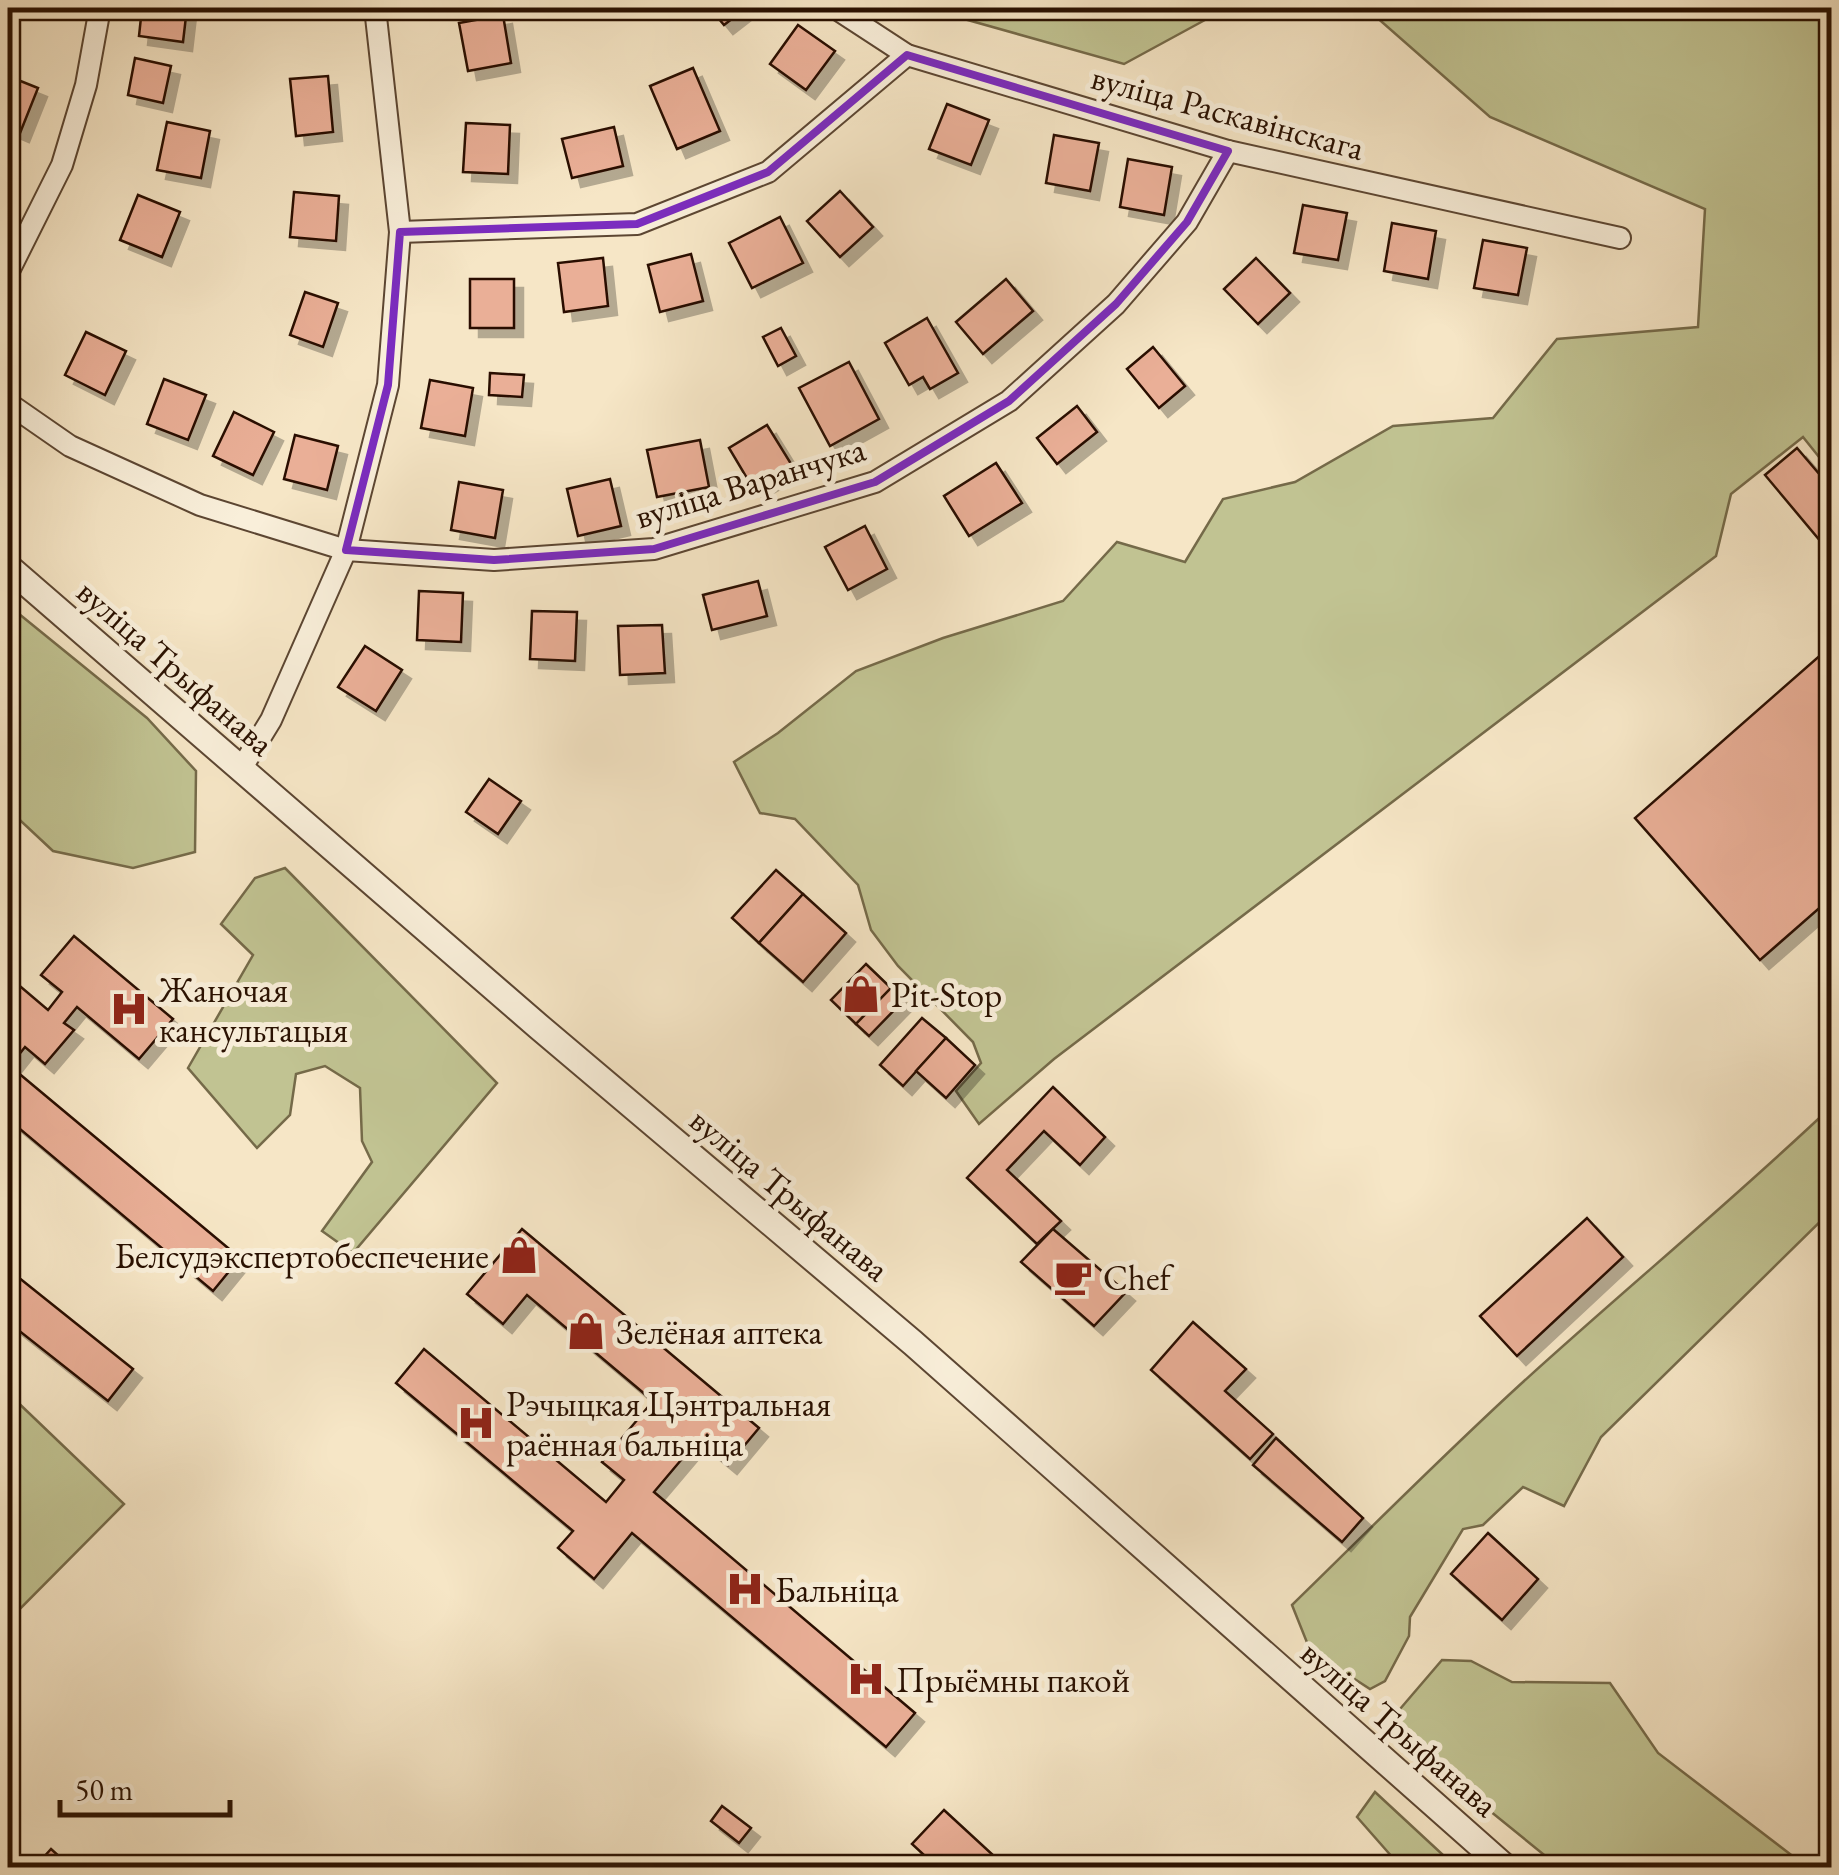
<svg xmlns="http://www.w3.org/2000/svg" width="1839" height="1875" viewBox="0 0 1839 1875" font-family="'EB Garamond',serif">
	<defs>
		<filter id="shadow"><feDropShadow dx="9" dy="9" stdDeviation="0" flood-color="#0004"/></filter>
	</defs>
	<rect width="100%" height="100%" fill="#f6e6c6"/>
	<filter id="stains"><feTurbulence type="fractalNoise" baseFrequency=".002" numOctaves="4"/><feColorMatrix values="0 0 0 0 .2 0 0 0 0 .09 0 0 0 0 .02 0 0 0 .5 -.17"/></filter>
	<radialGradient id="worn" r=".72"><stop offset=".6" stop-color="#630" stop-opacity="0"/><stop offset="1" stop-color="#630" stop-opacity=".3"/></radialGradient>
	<g fill="#c1c392" stroke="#756a49" stroke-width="2.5">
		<path d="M925 8H1227L1124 64Z"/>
		<path d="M1366 8H1831V472L1803 437 1731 494 1716 556 1054 1059 979 1124 956 1091 981 1063 973 1042 898 966 871 930 858 885 795 819 760 813 734 762 778 733 856 671 943 638 1063 601 1117 542 1185 562 1223 499 1295 482 1393 426 1493 418 1557 339 1698 327 1705 209 1490 117Z"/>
		<path d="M8 605 147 718 196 771 195 852 133 868 53 851 8 809Z"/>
		<path d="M285 868 497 1083 353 1253 322 1231 372 1162 362 1141 360 1088 325 1066 296 1074 290 1115 257 1148 188 1068 253 955 221 924 255 878Z"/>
		<path d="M1831 1107V1211L1601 1437 1564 1506 1523 1487 1483 1525 1463 1529 1410 1617 1409 1636 1385 1681 1370 1689 1310 1650 1292 1605C1368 1531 1444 1454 1523 1382 1625 1289 1731 1202 1831 1107Z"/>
		<path d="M8 1393 124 1504 8 1621Z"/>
		<path d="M1442 1660 1471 1661 1512 1682 1610 1683 1658 1753 1807 1867H1559L1416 1751 1394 1716Z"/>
		<path d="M1375 1792 1456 1867H1401L1357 1817Z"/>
	</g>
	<g fill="#eaaf97" stroke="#291000" stroke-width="2.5" filter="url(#shadow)">
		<path d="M142 8H187L183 42 139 36Z"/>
		<path d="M710 8H746L724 25Z"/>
		<path d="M503 15 511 63 468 71 459 23Z"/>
		<path d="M798 25 835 51 806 90 770 64Z"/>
		<path d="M135 58 171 66 163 103 128 95Z"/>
		<path d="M693 68 720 131 677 149 650 86Z"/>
		<path d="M8 76 38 88 20 133 8 128Z"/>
		<path d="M328 76 333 132 296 136 290 79Z"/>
		<path d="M947 104 989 120 971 165 929 149Z"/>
		<path d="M167 122 210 131 201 178 157 170Z"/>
		<path d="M466 123 510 125 508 174 463 172Z"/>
		<path d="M614 127 623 166 572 178 562 139Z"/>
		<path d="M1054 135 1099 143 1090 191 1046 183Z"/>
		<path d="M1128 159 1172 167 1164 215 1120 207Z"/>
		<path d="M840 191 873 227 840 257 807 221Z"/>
		<path d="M294 192 339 196 336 241 290 237Z"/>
		<path d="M138 195 180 212 162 257 120 240Z"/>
		<path d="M1303 205 1347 213 1338 260 1294 253Z"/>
		<path d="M780 217 803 263 752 288 729 243Z"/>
		<path d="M1392 223 1436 231 1428 279 1384 271Z"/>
		<path d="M1483 240 1527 248 1518 295 1474 288Z"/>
		<path d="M691 254 703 301 660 312 648 265Z"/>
		<path d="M603 258 608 306 564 312 558 263Z"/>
		<path d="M1256 258 1290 293 1258 324 1224 289Z"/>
		<rect x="470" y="279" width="44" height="49"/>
		<path d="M1006 279 1033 311 983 354 956 322Z"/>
		<path d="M305 292 338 303 323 347 290 335Z"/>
		<path d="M927 318 958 373 930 389 923 377 909 385 885 343Z"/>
		<path d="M781 328 796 356 778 366 763 337Z"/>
		<path d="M86 332 126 351 105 395 65 375Z"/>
		<path d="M1153 347 1185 386 1159 408 1127 369Z"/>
		<path d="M849 362 879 419 830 446 799 388Z"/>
		<path d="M490 373 524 375 522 397 489 395Z"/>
		<path d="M164 379 206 395 188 440 147 424Z"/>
		<path d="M430 380 473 388 465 436 421 428Z"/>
		<path d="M1077 406 1097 432 1057 464 1037 438Z"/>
		<path d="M234 412 274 432 253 475 213 456Z"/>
		<path d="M767 425 793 467 754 490 729 448Z"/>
		<path d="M295 435 338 446 327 490 284 479Z"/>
		<path d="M700 440 709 487 657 497 647 450Z"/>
		<path d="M1797 448 1832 489V555L1765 475Z"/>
		<path d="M996 463 1022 503 969 536 944 496Z"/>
		<path d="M610 479 621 526 578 536 567 489Z"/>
		<path d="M459 482 503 490 495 538 451 530Z"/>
		<path d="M865 526 887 569 848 590 825 547Z"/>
		<path d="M758 581 767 616 712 630 703 595Z"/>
		<path d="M419 591 463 593 461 642 417 640Z"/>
		<path d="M532 611 577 612 575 661 530 659Z"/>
		<path d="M662 625 665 673 620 675 618 626Z"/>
		<path d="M1832 645V897L1760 960 1635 818Z"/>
		<path d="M365 646 402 670 376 711 338 687Z"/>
		<path d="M489 779 521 801 498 834 466 812Z"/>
		<path d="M776 870 803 894 759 943 732 918Z"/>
		<path d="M803 894 846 933 803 982 759 943Z"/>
		<path d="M74 936 173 1019 139 1059 77 1007 64 1023 74 1030 45 1064 25 1047 10 1066 240 1258 213 1291 8 1119V1052L17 1040 8 1032V976L48 1010 62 992 41 975Z"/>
		<path d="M866 964 891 988 856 1024 831 1000Z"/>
		<path d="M1832 980V1003L1820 990Z"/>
		<path d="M891 988 904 1000 869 1036 856 1024Z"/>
		<path d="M922 1018 946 1038 903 1086 880 1065Z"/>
		<path d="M946 1038 975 1065 946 1098 916 1071Z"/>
		<path d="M1053 1087 1105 1137 1080 1165 1044 1131 1007 1170 1061 1221 1037 1244 967 1178Z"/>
		<path d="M1587 1218 1623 1257 1517 1356 1480 1316Z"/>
		<path d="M522 1229 759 1428 728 1465 698 1440 654 1492 915 1713 886 1747 632 1533 594 1579 558 1548 573 1531 396 1383 424 1349 606 1502 624 1480 602 1462 653 1401 527 1295 503 1324 467 1294Z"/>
		<path d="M1053 1229 1126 1292 1094 1326 1021 1262Z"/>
		<path d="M18 1277 133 1369 108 1401 8 1322V1291Z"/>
		<path d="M1193 1322 1246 1369 1225 1391 1273 1434 1250 1459 1151 1370Z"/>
		<path d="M1276 1438 1363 1518 1342 1542 1253 1465Z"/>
		<path d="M1488 1533 1538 1579 1502 1620 1451 1574Z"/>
		<path d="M722 1806 751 1828 739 1843 711 1821Z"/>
		<path d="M944 1810 1007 1868H938L912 1844Z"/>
		<path d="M51 1849 72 1868H34Z"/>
	</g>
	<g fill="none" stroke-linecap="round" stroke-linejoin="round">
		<g stroke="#5c4632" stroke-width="24">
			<g id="minor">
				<path d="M835 8 907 55 1228 151 1620 238"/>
				<path d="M400 232 637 224 768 172 907 55"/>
				<path d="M8 273 62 165 86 85 100 8"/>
				<path d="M8 403 70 446 200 505 346 550 494 560 654 549 875 482 1009 401 1116 304 1187 222 1228 151"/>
				<path d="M241 769 271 720 346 550 388 385 400 232 375 8"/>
			</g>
		</g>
		<g stroke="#5c4632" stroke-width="29">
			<path id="tertiary" d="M8 567 538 1026 913 1343 1506 1868"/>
		</g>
		<use href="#minor" stroke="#f9efda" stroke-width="20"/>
		<use href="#tertiary" stroke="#f9efda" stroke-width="25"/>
	</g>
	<path fill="none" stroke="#7b2cbf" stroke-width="8" stroke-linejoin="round" d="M907 55 1228 151 1187 222 1116 304 1009 401 875 482 654 549 494 560 346 550 388 385 400 232 637 224 768 172Z"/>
	<defs>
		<g id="shop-bare" transform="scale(3)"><path d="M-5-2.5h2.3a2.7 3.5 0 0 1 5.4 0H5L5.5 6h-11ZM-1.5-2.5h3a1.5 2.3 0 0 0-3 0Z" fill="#8f2418" stroke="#f9efda" stroke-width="2.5" paint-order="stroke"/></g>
		<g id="hospital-bare" transform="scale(3)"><path d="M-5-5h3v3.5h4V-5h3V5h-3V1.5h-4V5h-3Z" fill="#8f2418" stroke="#f9efda" stroke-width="2.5" paint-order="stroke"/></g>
		<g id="cafe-bare" transform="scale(3)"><path d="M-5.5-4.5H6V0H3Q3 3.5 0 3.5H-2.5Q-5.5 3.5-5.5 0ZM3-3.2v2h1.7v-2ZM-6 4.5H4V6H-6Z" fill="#8f2418" stroke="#f9efda" stroke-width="2.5" paint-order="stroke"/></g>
	</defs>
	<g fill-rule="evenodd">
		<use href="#shop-bare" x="861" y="994"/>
		<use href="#hospital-bare" x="129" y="1009"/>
		<use href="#shop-bare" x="519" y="1255"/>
		<use href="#cafe-bare" x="1073" y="1277"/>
		<use href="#shop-bare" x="586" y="1331"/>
		<use href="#hospital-bare" x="476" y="1423"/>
		<use href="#hospital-bare" x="745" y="1589"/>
		<use href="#hospital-bare" x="866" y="1679"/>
	</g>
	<g text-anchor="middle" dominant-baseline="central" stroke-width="10" stroke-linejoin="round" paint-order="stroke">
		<g font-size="35" fill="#291000" stroke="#f9efda">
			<text transform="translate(1228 112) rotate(15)">вуліца Раскавінскага</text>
			<text transform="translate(750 482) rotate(-17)">вуліца Варанчука</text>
			<text transform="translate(176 667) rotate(41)">вуліца Трыфанава</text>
			<text transform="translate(790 1194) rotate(40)">вуліца Трыфанава</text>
			<text transform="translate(1400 1728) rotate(41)">вуліца Трыфанава</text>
		</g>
		<g font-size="35" fill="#291000" stroke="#f9efda" text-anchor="start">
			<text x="159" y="989">Жаночая<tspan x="159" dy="40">кансультацыя</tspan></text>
			<text x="891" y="994">Pit-Stop</text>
			<text x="489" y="1255" text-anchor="end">Белсудэкспертобеспечение</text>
			<text x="1103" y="1277">Chef</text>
			<text x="616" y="1331">Зелёная аптека</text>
			<text x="506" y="1403">Рэчыцкая Цэнтральная<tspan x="506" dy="40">раённая бальніца</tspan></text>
			<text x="775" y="1589">Бальніца</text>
			<text x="896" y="1679">Прыёмны пакой</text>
		</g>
	</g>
	<rect width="1839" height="1875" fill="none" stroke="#f6e6c6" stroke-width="40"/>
	<rect x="10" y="10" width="1819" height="1855" fill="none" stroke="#291000" stroke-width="5"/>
	<rect x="20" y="20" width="1799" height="1835" fill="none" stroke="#291000" stroke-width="2.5"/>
	<path d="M60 1800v15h170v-15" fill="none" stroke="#291000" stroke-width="5"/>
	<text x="75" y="1800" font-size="30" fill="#291000" stroke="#f9efda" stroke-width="8" paint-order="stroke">50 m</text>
	<rect width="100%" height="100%" filter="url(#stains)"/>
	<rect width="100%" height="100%" fill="url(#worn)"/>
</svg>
